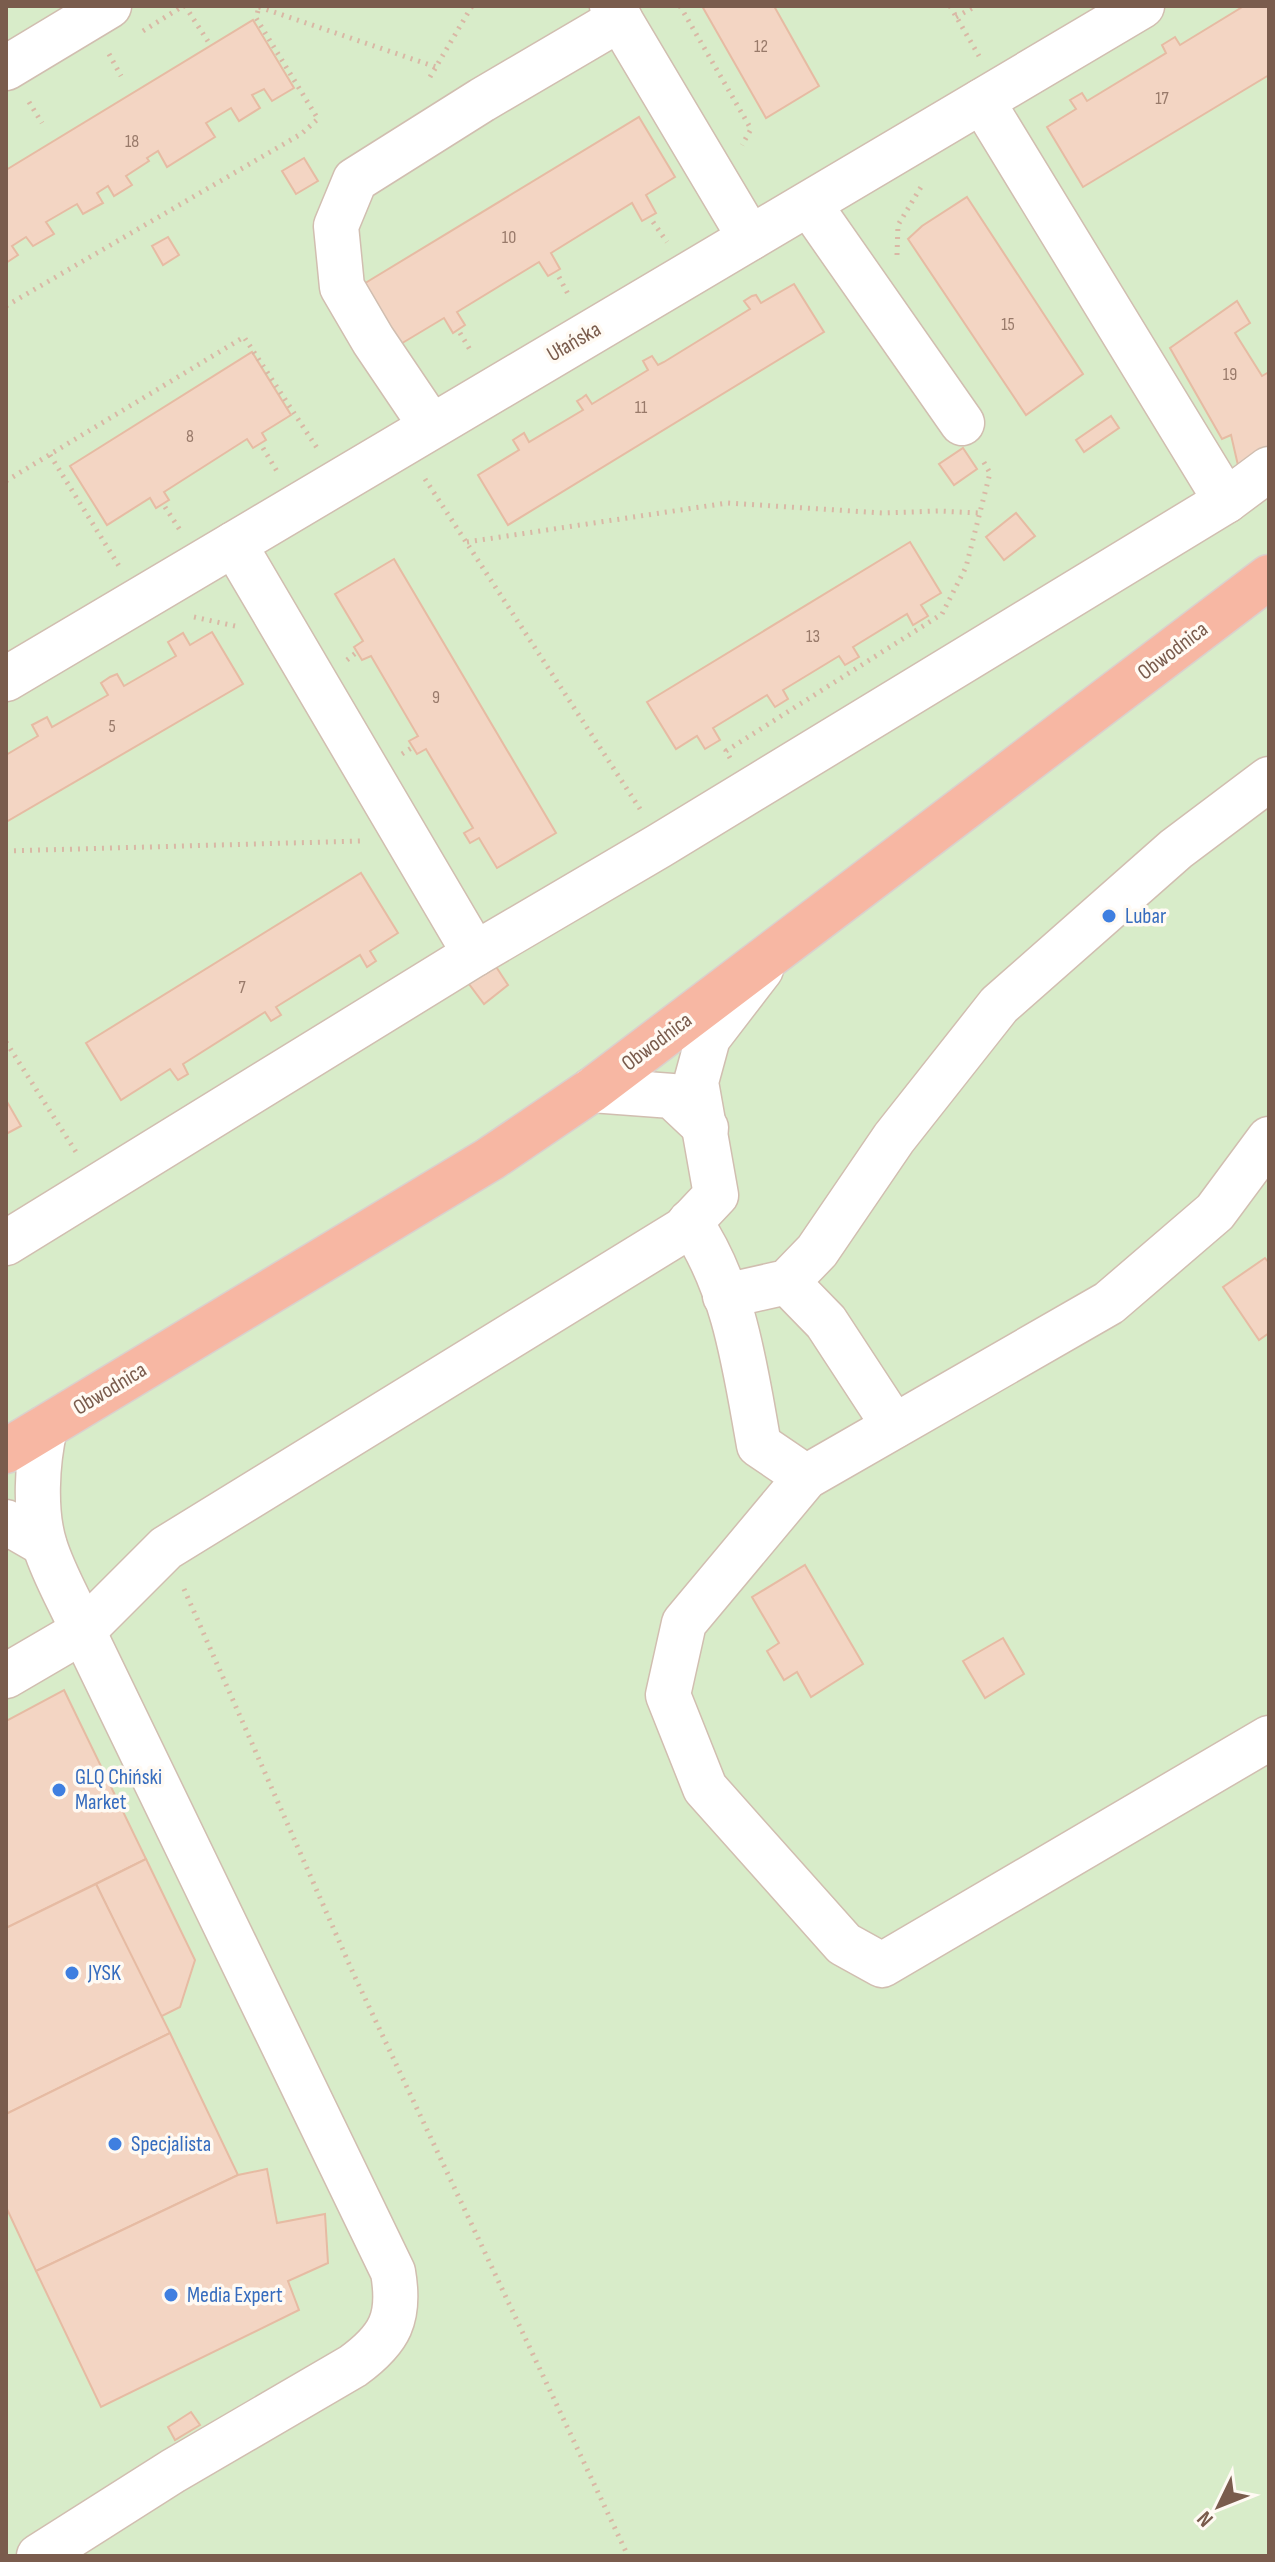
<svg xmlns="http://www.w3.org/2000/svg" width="1275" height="2562" viewBox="0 0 1275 2562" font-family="'Sofia Sans Condensed',sans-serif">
	<rect width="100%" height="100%" fill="#fdf6ec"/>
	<rect fill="#d8ecc9" x="6" y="6" width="1263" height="2550"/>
	<g fill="#f3d5c3" stroke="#e6bba3" stroke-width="2">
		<path d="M702 6H774L819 86 766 118Z"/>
		<path d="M1244 6H1269V75L1083 187 1047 127 1076 109 1070 100 1082 93 1087 101 1166 53 1162 45 1175 37 1180 45Z"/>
		<path d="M253 20 294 88 272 101 264 89 252 95 260 108 239 121 231 108 206 123 215 137 167 167 158 151 147 158 149 161 126 176 132 185 114 196 108 186 97 193 103 203 83 214 77 204 46 222 54 234 33 246 26 237 12 246 18 255 6 263V170Z"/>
		<path d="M639 117 675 177 646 195 656 213 642 221 632 203 551 253 560 269 555 272 548 276 539 262 457 312 465 325 453 333 444 318 399 345 362 285Z"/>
		<path d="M304 158 318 181 296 194 282 171Z"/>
		<path d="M967 197 1083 374 1026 415 908 239 922 226Z"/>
		<path d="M168 237 179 255 163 265 152 246Z"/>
		<path d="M794 284 824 332 508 525 478 475 519 450 513 440 524 433 529 442 583 410 577 401 582 398 586 395 592 404 648 370 643 361 652 356 658 365 664 362 750 309 744 301 752 296 756 295 761 303Z"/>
		<path d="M1237 301 1250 323 1235 333 1262 376 1269 372V449L1240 474 1231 435 1222 439 1170 348Z"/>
		<path d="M252 352 291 415 262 433 266 440 253 448 247 439 164 492 169 500 156 508 150 498 107 525 70 466Z"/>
		<path d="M1111 416 1119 428 1084 452 1076 440Z"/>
		<path d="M963 448 977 469 954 485 939 464Z"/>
		<path d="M1016 513 1035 536 1004 560 986 537Z"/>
		<path d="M910 542 941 593 921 605 928 616 913 625 907 614 853 647 859 657 845 665 839 656 783 690 788 699 775 707 767 695 713 728 720 740 705 749 697 736 676 749 647 702Z"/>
		<path d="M394 559 556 833 497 868 479 838 470 843 464 833 473 828 426 749 417 754 409 741 418 736 371 656 362 660 354 647 363 641 335 594Z"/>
		<path d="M212 632 243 684 6 822V755L38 736 32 725 47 717 52 727 108 695 101 683 110 677 117 674 124 686 176 656 168 642 183 633 190 645Z"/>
		<path d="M361 873 398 933 370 951 376 961 367 967 360 955 276 1007 281 1015 271 1021 265 1012 183 1064 188 1074 178 1080 170 1069 121 1100 86 1043Z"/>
		<path d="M493 962 508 985 484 1004 466 980Z"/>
		<path d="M6 1100 21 1126 6 1134Z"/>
		<path d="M1265 1258 1269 1263V1333L1259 1340 1223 1287Z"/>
		<path d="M805 1565 863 1664 811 1697 797 1672 784 1680 767 1651 779 1643 752 1597Z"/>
		<path d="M1003 1638 1024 1674 985 1698 963 1661Z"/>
		<path d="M64 1690 146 1859 6 1928V1721Z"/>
		<path d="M146 1859 195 1960 180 2007 160 2017 96 1884Z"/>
		<path d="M96 1884 170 2033 6 2114V1928Z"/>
		<path d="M170 2033 238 2175 36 2271 6 2207V2114Z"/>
		<path d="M267 2169 277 2223 325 2214 328 2263 288 2281 299 2310 101 2407 36 2271 238 2175Z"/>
		<path d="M191 2412 200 2425 175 2440 168 2427Z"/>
	</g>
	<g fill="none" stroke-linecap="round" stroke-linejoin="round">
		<g stroke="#d1beb0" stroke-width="47">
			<g id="minor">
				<path d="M612 6 750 238"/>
				<path d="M6 68 109 6"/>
				<path d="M982 101 1226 501"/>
				<path d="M809 204 962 423"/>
				<path d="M431 426 373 340 342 287 336 226 355 180 482 100 620 19"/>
				<path d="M234 544 475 954"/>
				<path d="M6 679 1142 6"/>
				<path d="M592 1090 672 1096 706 1128"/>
				<path d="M1269 1139 1215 1212 1109 1303 806 1477 684 1623 668 1695 705 1788 844 1944 882 1965 1269 1738"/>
				<path d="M690 1222C735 1288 745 1368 759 1445L806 1477"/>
				<path d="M6 1243 475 954 659 846 1226 501 1269 469"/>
				<path d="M787 1282 826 1322 894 1426"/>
				<path d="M725 1296 787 1282 817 1251 894 1138 999 1005 1176 849 1269 779"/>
				<path d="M6 1522 44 1544"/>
				<path d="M6 1676 83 1631 166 1548 683 1230 716 1195 696 1082 708 1038 761 969"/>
				<path d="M39 2556 173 2471 353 2366C390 2339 401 2318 393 2272L83 1631C71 1603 54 1575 45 1546 34 1512 37 1462 45 1428"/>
			</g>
		</g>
		<g stroke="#dad1cd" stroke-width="47">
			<path id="highway" d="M6 1451 490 1159 592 1090 1269 577"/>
		</g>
		<g stroke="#d9b8a5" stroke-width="5" stroke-dasharray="2 6" stroke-linecap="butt">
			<path d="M185 6 211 46"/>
			<path d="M680 6 751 129 742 145"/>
			<path d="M950 6 979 56"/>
			<path d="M259 7 436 67"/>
			<path d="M956 17 976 6"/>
			<path d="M143 31 183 6"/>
			<path d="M109 54 121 76"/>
			<path d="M430 77 472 6"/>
			<path d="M29 102 42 123"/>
			<path d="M653 222 667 242"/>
			<path d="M897 255 898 225 921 187"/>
			<path d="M559 277 569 296"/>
			<path d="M6 306 301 134 318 119 256 18 259 7"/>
			<path d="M460 333 472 353"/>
			<path d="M263 448 278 473"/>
			<path d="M50 455 119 566"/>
			<path d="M425 479 640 809"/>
			<path d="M6 481 244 337 317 448"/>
			<path d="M165 507 180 530"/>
			<path d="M467 542 727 503 883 513 938 511 980 513"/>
			<path d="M194 617 235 626"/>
			<path d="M347 660 357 652"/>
			<path d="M402 754 413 747"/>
			<path d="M730 758 726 751 942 614 966 567 990 473 982 459"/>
			<path d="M6 851 361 841"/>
			<path d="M6 1042 76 1152"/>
			<path d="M184 1589 354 1975 628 2556"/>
		</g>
		<use href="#minor" stroke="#fff" stroke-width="44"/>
		<use href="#highway" stroke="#f7b7a3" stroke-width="44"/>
	</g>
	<g fill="#3f7fe0" stroke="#fffaf3" stroke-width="3">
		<circle cx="1109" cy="916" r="8"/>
		<circle cx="59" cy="1790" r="8"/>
		<circle cx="72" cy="1973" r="8"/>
		<circle cx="115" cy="2144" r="8"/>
		<circle cx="171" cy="2295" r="8"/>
	</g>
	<g text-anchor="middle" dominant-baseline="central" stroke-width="7" stroke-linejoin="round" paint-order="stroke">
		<g font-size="18" fill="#987a6a">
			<text x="761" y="46">12</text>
			<text x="1162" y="98">17</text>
			<text x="132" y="141">18</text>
			<text x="509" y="237">10</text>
			<text x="1008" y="324">15</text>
			<text x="1230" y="374">19</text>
			<text x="641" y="407">11</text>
			<text x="190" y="436">8</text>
			<text x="813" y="636">13</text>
			<text x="436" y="697">9</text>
			<text x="112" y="726">5</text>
			<text x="242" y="987">7</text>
		</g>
		<g font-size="22" fill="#7a5c4d" stroke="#fffaf3">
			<text transform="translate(574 342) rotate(-30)">Ułańska</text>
			<text transform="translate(1173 651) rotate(-37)">Obwodnica</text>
			<text transform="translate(657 1042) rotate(-37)">Obwodnica</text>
			<text transform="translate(110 1389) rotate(-31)">Obwodnica</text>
		</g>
		<g font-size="22" fill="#366cbe" stroke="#fffaf3" text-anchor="start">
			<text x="1125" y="916">Lubar</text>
			<text x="75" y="1777">GLQ Chiński<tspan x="75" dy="25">Market</tspan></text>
			<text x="88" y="1973">JYSK</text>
			<text x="131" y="2144">Specjalista</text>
			<text x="187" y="2295">Media Expert</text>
		</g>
	</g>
	<rect width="1275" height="2562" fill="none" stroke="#7a5c4d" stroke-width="16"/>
	<g transform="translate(1219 2506) rotate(227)" stroke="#fffaf3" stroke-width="6" paint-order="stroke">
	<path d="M0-6L14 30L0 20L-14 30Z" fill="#7a5c4d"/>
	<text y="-12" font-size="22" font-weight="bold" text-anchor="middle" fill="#7a5c4d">N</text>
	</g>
</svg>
